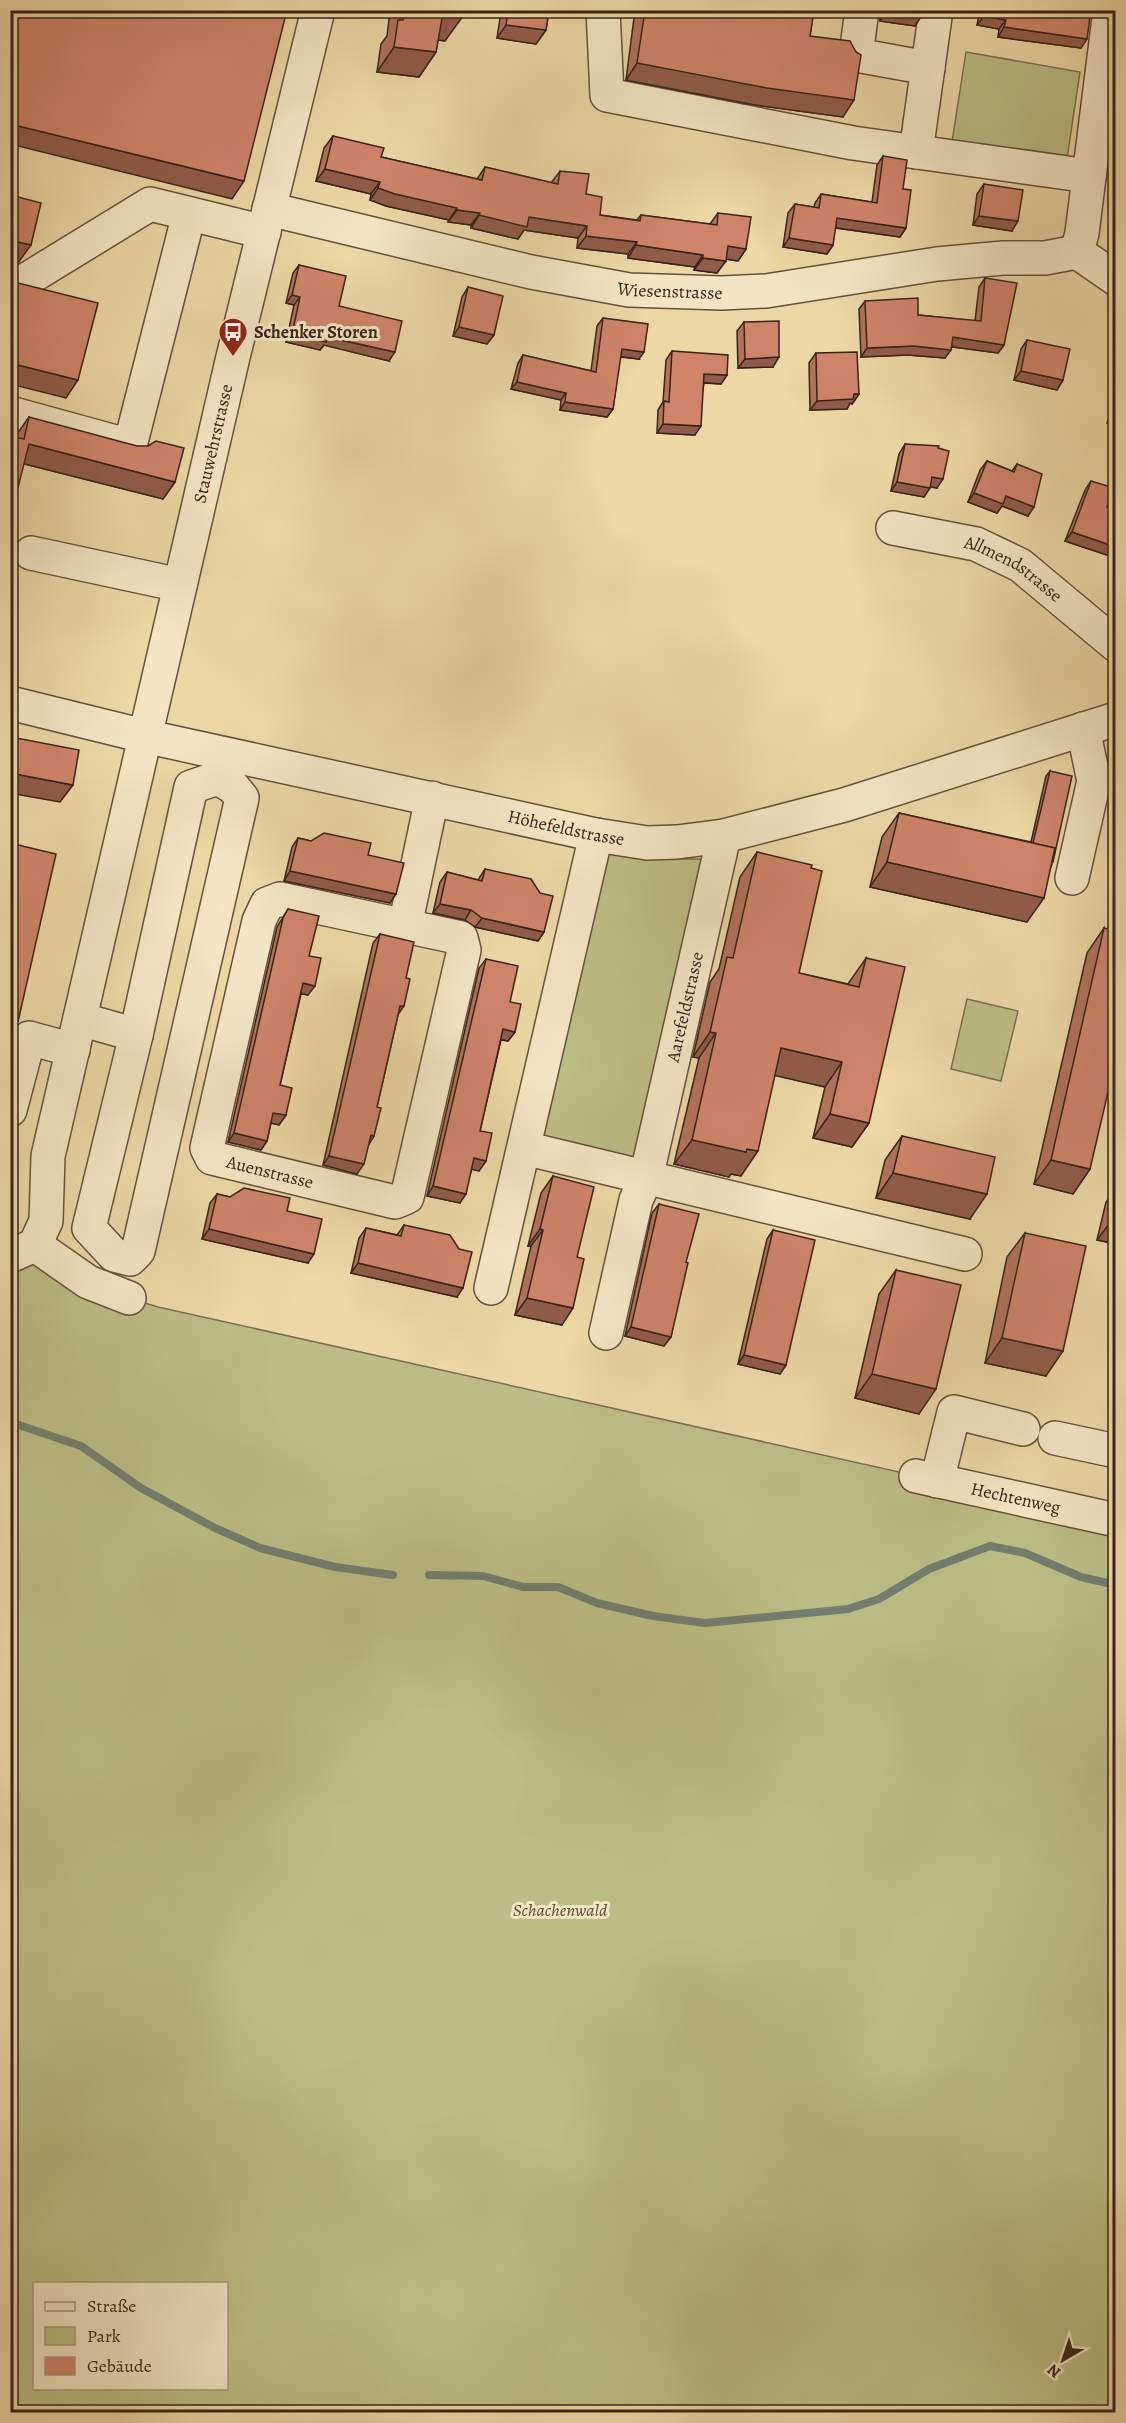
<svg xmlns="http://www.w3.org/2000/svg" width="1126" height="2423" viewBox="0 0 1126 2423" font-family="Alegreya,serif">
	<rect width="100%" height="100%" fill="#ecd7a5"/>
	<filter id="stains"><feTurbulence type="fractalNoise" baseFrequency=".00333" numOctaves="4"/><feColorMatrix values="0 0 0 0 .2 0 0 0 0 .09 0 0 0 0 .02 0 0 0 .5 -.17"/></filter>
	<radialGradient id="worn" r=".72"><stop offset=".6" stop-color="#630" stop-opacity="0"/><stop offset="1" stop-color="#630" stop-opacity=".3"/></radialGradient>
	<g fill="#bbbd84" stroke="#7a7050" stroke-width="1.5" fill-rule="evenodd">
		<path d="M966 52 1080 72 1066 165 951 148Z"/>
		<path d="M600 851 644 859H710L637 1166 542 1143Z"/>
		<path d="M967 999 1018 1011 1001 1081 951 1069Z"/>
		<path d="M35 1245 129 1298 158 1307 1115 1520V2412H11L10 1256ZM34 2284H226V2388H34Z"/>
	</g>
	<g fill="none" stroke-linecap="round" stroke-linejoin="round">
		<g stroke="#727e6f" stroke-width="8">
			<path d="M10 1422 81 1446 141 1488 215 1528 260 1548 335 1567 393 1575"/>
			<path d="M429 1575 483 1576 523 1587H558L597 1603 653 1616 705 1623 848 1609 879 1599 929 1569 990 1546 1025 1553 1081 1577 1116 1585"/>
		</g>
		<g stroke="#65503e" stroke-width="36">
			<g id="minor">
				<path d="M603 10 607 95 853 143 1089 176"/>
				<path d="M862 10 856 55 928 68"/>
				<path d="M1110 10 1082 233 1077 252 1116 279"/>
				<path d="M916 152 936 10"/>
				<path id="s1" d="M269 209 531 272 629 290 722 293 766 291 937 264 1003 258H1045L1077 252"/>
				<path d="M10 281 21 283 150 204 264 232"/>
				<path d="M10 413 130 446 189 214"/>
				<path id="s2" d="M893 528 976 544 1020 565 1116 645"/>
				<path d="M31 553 180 585"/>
				<path id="s3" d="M10 703 144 736 596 835 647 843 677 842 724 836 844 805 1116 719"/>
				<path d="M218 778 233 787 242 798 138 1251 130 1259 114 1255 89 1228 136 1035 191 787Z"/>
				<path d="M1072 878 1094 781 1083 729"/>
				<path d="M280 899 461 938 464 950 407 1197 395 1202 212 1158 207 1148 259 921 267 904Z"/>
				<path d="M405 926 432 798"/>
				<path d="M80 1019 136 1035"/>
				<path d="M10 1110 29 1038 73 1050"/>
				<path d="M524 1148 965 1254"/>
				<path d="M35 1245 88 1282 129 1298"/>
				<path id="s4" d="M10 1256 35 1245 46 1221 48 1156 233 357 318 10"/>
				<path d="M491 1288 596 835"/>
				<path id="s5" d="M606 1333 636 1200 646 1178 724 836"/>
				<path d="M1055 1438 1116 1451"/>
				<path id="s6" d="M916 1476 1116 1520"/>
				<path d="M937 1481 954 1412 1023 1429"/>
			</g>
		</g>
		<use href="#minor" stroke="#f3e5c4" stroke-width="33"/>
	</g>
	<g fill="#b2725b" stroke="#38231b" stroke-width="1.5">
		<path d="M390 10H463L445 41 438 40 436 52 419 77 377 72 381 44 387 36Z"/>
		<path d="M502 10H549L546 30 536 44 497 38 501 12Z"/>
		<path d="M635 10H814L810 36 856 52 843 117 755 105 626 80Z"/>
		<path d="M879 10H925L915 26 880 21Z"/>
		<path d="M980 10H1091L1081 48 998 37 999 29 977 25Z"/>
		<path d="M333 136 381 157 477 179 485 167 551 183 560 171 586 194 600 215 637 220 641 215 710 224 718 213 746 249 738 261 726 259 717 273 694 270 695 267 628 258V254L577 248 578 238 524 230 518 239 471 228V225L448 222 449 220 386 206 370 200 371 194 316 181 324 148Z"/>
		<path d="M883 156 903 189 906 228 900 237 835 228 833 245 827 254 783 247 788 213 795 204 814 207 815 203 821 194 872 202 877 165Z"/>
		<path d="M984 184 1012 231 973 225 977 194Z"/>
		<path d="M299 265 339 306 389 361 324 345 320 350 286 342 294 305 286 303 293 273Z"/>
		<path d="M985 278 1004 345 998 353 952 347 945 358 908 355 861 357 859 309 865 301 918 315 975 321 979 287Z"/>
		<path d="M468 287 494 335 487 344 453 336 462 297Z"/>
		<path d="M603 318 639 359 620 357 613 409 607 417 560 410 561 400 511 389 518 363 523 355 591 371 597 326Z"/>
		<path d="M744 322 773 367 738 368 737 331Z"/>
		<path d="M1027 340 1063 380 1057 390 1014 380 1021 349Z"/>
		<path d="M672 351 727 375 721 384 704 383 695 435 657 433 658 410 663 402 666 360Z"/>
		<path d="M816 353 859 394 852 404 850 403 847 409 810 410 809 363Z"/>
		<path d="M1116 399V429L1107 423Z"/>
		<path d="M29 417 175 482 163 499 24 464 16 438 17 434Z"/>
		<path d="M905 444 937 488 930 487 924 497 891 491 899 454Z"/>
		<path d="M987 461 1012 471 1017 464 1028 516 1002 506 997 513 968 502 980 470Z"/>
		<path d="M1091 481 1107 507 1110 523 1116 526V558L1065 541 1085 490Z"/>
		<path d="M1116 593V601L1112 600Z"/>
		<path d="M1050 771 1052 864 1027 922 870 887 882 837 899 813 1031 842 1046 776Z"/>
		<path d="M1116 830V846L1112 845Z"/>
		<path d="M298 838 368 855 396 894 390 903 284 881 292 847Z"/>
		<path d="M757 852 811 868 799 973 848 984 866 958 869 1123 852 1147 813 1138 825 1087 775 1075 741 1176 731 1174 729 1177 674 1164 699 1058 693 1057 710 982 719 969 740 877Z"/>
		<path d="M485 869 544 932 538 941 475 927 465 920 433 913 440 882 447 872 478 880Z"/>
		<path d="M288 909 309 956 308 995 301 994 280 1085 286 1115 279 1125 271 1123 267 1141 261 1150 228 1142 277 927Z"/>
		<path d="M1104 928 1090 1169 1073 1194 1034 1184 1087 953Z"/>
		<path d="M380 934 398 1015 377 1107 374 1136 369 1144 357 1174 323 1165 373 943Z"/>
		<path d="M486 959 510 1002 515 1032 508 1041 501 1040 480 1131 486 1161 479 1171 472 1169 460 1203 427 1196 479 968Z"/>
		<path d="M902 1136 970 1219 876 1198 885 1160Z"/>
		<path d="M553 1176 577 1257 562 1325 515 1315 531 1246H528L541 1193Z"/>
		<path d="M1116 1189V1244L1097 1240 1106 1202Z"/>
		<path d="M217 1194 287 1211 308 1263 202 1239 210 1203Z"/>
		<path d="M659 1204 686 1262 671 1337 664 1346 625 1336 652 1213Z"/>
		<path d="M404 1225 457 1297 351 1273 359 1238 366 1228 397 1235Z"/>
		<path d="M773 1230 786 1365 780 1374 738 1364 767 1239Z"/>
		<path d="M1025 1233 1046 1376 985 1363 1007 1257Z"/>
		<path d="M896 1270 919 1414 855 1398 879 1294Z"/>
	</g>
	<g fill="#915c4a" stroke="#38231b" stroke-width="1.5">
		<path d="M887 10H925L915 26 880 21Z"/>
		<path d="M443 13 463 16 445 41 425 38Z"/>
		<path d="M984 16 1006 20 999 29 977 25Z"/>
		<path d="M506 25 546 30 536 44 497 38Z"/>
		<path d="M1004 27 1087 39 1081 48 998 37Z"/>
		<path d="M394 47 436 52 419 77 377 72Z"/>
		<path d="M637 63 854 100 843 117 755 105 626 80Z"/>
		<path d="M10 124 244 181 232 199 10 144Z"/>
		<path d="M325 169 380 182 371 194 316 181Z"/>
		<path d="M378 188 457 208 449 220 386 206 370 200Z"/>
		<path d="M457 210 480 213 471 225 448 222Z"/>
		<path d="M479 215 529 217 587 226 578 238 524 230 518 239 471 228Z"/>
		<path d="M979 216 1018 221 1012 231 973 225Z"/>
		<path d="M837 218 906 228 900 237 830 227Z"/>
		<path d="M586 236 637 242 628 254 577 248Z"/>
		<path d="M789 238 833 245 827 254 783 247Z"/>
		<path d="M10 240 31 245 18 263 10 261Z"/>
		<path d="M636 245 703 255 695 267 628 258Z"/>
		<path d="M728 246 746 249 738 261 719 258Z"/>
		<path d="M703 258 726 261 717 273 694 270Z"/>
		<path d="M292 295 300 297 294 305 286 303Z"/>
		<path d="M459 327 494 335 487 344 453 336Z"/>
		<path d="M292 334 327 337 395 352 389 361 324 345 320 350 286 342Z"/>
		<path d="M953 337 1004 345 998 353 947 346Z"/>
		<path d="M914 346 951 350 945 358 908 355 861 357 867 348Z"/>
		<path d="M622 349 644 352 639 359 616 356Z"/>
		<path d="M779 357 773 367 738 368 745 359Z"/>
		<path d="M10 363 78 380 66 398 10 384Z"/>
		<path d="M1021 371 1063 380 1057 390 1014 380Z"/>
		<path d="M704 374 727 375 721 384 698 382Z"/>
		<path d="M517 382 566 393 561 400 511 389Z"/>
		<path d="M854 394H859L852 404 850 403 847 409 810 410 817 401Z"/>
		<path d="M565 402 613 409 607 417 560 410Z"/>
		<path d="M663 424 701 426 695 435 657 433Z"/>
		<path d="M29 444 175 482 163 499 17 462Z"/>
		<path d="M932 477 943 479 937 488 926 486Z"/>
		<path d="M897 482 930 488 924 497 891 491Z"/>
		<path d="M974 493 1006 496 1034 507 1028 516 1002 506 997 513 968 502Z"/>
		<path d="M1072 532 1116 547V558L1065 541Z"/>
		<path d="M10 773 73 785 60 802 10 793Z"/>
		<path d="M887 862 1044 898 1027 922 870 887Z"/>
		<path d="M290 871 396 894 390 903 284 881Z"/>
		<path d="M440 904 471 910 465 920 433 913Z"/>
		<path d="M482 918 544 932 538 941 475 927Z"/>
		<path d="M303 983 315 986 308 995 297 993Z"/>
		<path d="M400 1006H404L397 1016Z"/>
		<path d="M503 1029 515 1032 508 1041 497 1039Z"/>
		<path d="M710 1032 716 1033 699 1058 693 1057Z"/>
		<path d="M781 1048 842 1062 825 1087 764 1073Z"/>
		<path d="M273 1113 286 1115 279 1125 267 1122Z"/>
		<path d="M830 1114 869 1123 852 1147 813 1138Z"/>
		<path d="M234 1133 267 1141 261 1150 228 1142Z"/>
		<path d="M371 1135 374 1136 368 1145Z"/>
		<path d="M692 1140 758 1151 741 1176 731 1174 729 1177 674 1164Z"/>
		<path d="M329 1156 364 1164 357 1174 323 1165Z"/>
		<path d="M474 1158 486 1161 479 1171 467 1168Z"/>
		<path d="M1051 1160 1090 1169 1073 1194 1034 1184Z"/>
		<path d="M893 1173 987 1194 970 1219 876 1198Z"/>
		<path d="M433 1186 466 1194 460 1203 427 1196Z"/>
		<path d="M1115 1216H1116V1244L1097 1240Z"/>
		<path d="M209 1229 314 1254 308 1263 202 1239Z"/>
		<path d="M540 1229 543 1230 531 1246H528Z"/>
		<path d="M358 1263 463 1288 457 1297 351 1273Z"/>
		<path d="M527 1298 573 1308 562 1325 515 1315Z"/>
		<path d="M631 1327 671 1337 664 1346 625 1336Z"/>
		<path d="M1002 1338 1063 1351 1046 1376 985 1363Z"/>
		<path d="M744 1355 786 1365 780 1374 738 1364Z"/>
		<path d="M872 1374 936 1389 919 1414 855 1398Z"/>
	</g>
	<g fill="#cf846a" stroke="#38231b" stroke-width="1.5">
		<path d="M10 10H287L244 181 10 124Z"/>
		<path d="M404 10H463V16L443 13 436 52 394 47 398 20H403Z"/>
		<path d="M508 10H549L546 30 506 25Z"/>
		<path d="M645 10H814L810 36 850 41 856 52 861 55 854 100 767 88 637 63Z"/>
		<path d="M985 10H1091L1087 39 1004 27 1006 20 984 16Z"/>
		<path d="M333 136 384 148 381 157 482 180 485 167 558 184 560 171 589 174 586 194 602 197 600 215 640 221 641 215 717 225 718 213 751 217 746 249 728 246 726 261 703 258V255L636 245 637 242 586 236 587 226 529 217 527 227 479 215 480 213 457 210V208L395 194 378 188 380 182 325 169Z"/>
		<path d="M883 156 907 160 903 189 911 190 906 228 837 218 833 245 789 238 795 204 819 208 821 194 877 203Z"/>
		<path d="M984 184 1023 190 1018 221 979 216Z"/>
		<path d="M10 195 41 203 31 245 10 240Z"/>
		<path d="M299 265 346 276 339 306 402 321 395 352 327 337 326 342 292 334 300 297 292 295Z"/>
		<path d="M985 278 1017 283 1004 345 953 337 951 350 914 346 867 348 865 301 918 298V315L981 321Z"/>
		<path d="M10 281 98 303 78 380 10 363Z"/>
		<path d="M468 287 503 296 494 335 459 327Z"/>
		<path d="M603 318 648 324 644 352 622 349 613 409 565 402 566 393 517 382 523 355 596 372Z"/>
		<path d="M779 321V357L745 359 744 322Z"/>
		<path d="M1027 340 1070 349 1063 380 1021 371Z"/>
		<path d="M672 351 728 355 727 375 704 374 701 426 663 424 664 401 669 402Z"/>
		<path d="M857 352 859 394H854L853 399 817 401 816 353Z"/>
		<path d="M29 417 137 446H148L156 441 184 448 175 482 29 444 10 519V436L24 439Z"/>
		<path d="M905 444 939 446 938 448 949 451 943 479 932 477 930 488 897 482Z"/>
		<path d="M987 461 1014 472 1017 464 1042 474 1034 507 1006 496 1003 504 974 493Z"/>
		<path d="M1091 481 1114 488 1107 507 1115 509 1110 523 1116 526V547L1072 532Z"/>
		<path d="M10 731 15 732 11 737 79 750 73 785 10 773Z"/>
		<path d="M1050 771 1072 776 1053 862H1052L1055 848 1033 843Z"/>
		<path d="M899 813 1055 848 1044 898 887 862Z"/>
		<path d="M324 833 371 843 368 855 404 863 396 894 290 871 298 838 311 841Z"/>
		<path d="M10 843 56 854 10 1057Z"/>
		<path d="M757 852 812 865 811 868 822 871 799 973 859 987 866 958 905 967 869 1123 830 1114 842 1062 781 1048 758 1151 747 1149 746 1152 692 1140 716 1033 710 1032 727 957 733 958Z"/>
		<path d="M485 869 531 879 540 893 553 896 544 932 482 918 471 910 440 904 447 872 482 881Z"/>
		<path d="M288 909 319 916 309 956 321 958 315 986 303 983 280 1085 292 1088 286 1115 273 1113 267 1141 234 1133 283 918Z"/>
		<path d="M1104 928 1116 931V1058L1090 1169 1051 1160Z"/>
		<path d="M380 934 414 942 406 978 410 979 404 1006H400L377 1107 381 1108 374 1136 371 1135 364 1164 329 1156Z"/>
		<path d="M486 959 518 966 510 1002 521 1004 515 1032 503 1029 480 1131 492 1133 486 1161 474 1158 466 1194 433 1186Z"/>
		<path d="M902 1136 995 1157 987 1194 893 1173Z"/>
		<path d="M553 1176 594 1187 577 1257 584 1259 573 1308 527 1298 543 1230 540 1229Z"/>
		<path d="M244 1188 290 1198 287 1211 322 1219 314 1254 209 1229 217 1194 230 1197Z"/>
		<path d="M659 1204 699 1214 686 1262 688 1263 671 1337 631 1327Z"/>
		<path d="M404 1225 450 1235 459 1249 472 1252 463 1288 358 1263 366 1228 401 1236Z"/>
		<path d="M773 1230 815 1240 786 1365 744 1355Z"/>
		<path d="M1025 1233 1086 1246 1063 1351 1002 1338Z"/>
		<path d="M896 1270 961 1285 936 1389 872 1374Z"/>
	</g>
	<defs>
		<g id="bus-pin" transform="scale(1.5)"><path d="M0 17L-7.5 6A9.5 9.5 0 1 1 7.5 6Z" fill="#8f2418" stroke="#f3e5c4"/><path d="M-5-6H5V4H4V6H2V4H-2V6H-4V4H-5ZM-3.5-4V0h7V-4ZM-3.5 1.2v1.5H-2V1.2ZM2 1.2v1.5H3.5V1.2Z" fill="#fff"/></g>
	</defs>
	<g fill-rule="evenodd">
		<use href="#bus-pin" x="233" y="332"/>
	</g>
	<g text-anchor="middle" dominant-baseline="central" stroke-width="6" stroke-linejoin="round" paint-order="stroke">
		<g font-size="18" fill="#38231b" stroke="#f3e5c4">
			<text stroke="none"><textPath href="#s1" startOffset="410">Wiesenstrasse</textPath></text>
			<text stroke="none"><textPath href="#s4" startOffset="850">Stauwehrstrasse</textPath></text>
			<text stroke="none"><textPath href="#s2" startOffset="129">Allmendstrasse</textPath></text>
			<text stroke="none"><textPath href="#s3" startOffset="570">Höhefeldstrasse</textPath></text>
			<text stroke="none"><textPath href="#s5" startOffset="336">Aarefeldstrasse</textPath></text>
			<text transform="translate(270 1172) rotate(14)">Auenstrasse</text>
			<text stroke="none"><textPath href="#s6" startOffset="102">Hechtenweg</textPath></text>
		</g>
		<g font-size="18" font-weight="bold" fill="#38231b" stroke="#f3e5c4" text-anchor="start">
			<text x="254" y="332">Schenker Storen</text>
		</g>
		<g font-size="18" font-style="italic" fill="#594a35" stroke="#f3e5c4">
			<text x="560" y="1910">Schachenwald</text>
		</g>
	</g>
	<rect width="1126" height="2423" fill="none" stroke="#ecd7a5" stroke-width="36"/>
	<rect x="12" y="12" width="1102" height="2399" fill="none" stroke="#38231b" stroke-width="3"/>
	<rect x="18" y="18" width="1090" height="2387" fill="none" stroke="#38231b" stroke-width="1.5"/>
	<rect x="33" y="2282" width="195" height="108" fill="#f3e5c4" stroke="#a89780" stroke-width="1.5"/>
	<rect x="45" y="2302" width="30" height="9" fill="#f3e5c4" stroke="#a89780" stroke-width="1.5"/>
	<text x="87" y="2312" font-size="18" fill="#38231b">Straße</text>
	<rect x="45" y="2327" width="30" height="18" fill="#bbbd84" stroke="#a89780" stroke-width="1.5"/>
	<text x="87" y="2342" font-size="18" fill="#38231b">Park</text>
	<rect x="45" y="2357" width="30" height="18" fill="#cf846a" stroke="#a89780" stroke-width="1.5"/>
	<text x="87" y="2372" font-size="18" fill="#38231b">Gebäude</text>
	<g transform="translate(1063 2360) rotate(219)" stroke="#f3e5c4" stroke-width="4.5" paint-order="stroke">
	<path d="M0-4.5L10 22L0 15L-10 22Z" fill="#38231b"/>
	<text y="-9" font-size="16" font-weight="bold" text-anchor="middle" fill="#38231b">N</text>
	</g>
	<rect width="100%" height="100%" filter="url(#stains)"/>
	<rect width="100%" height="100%" fill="url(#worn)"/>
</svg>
